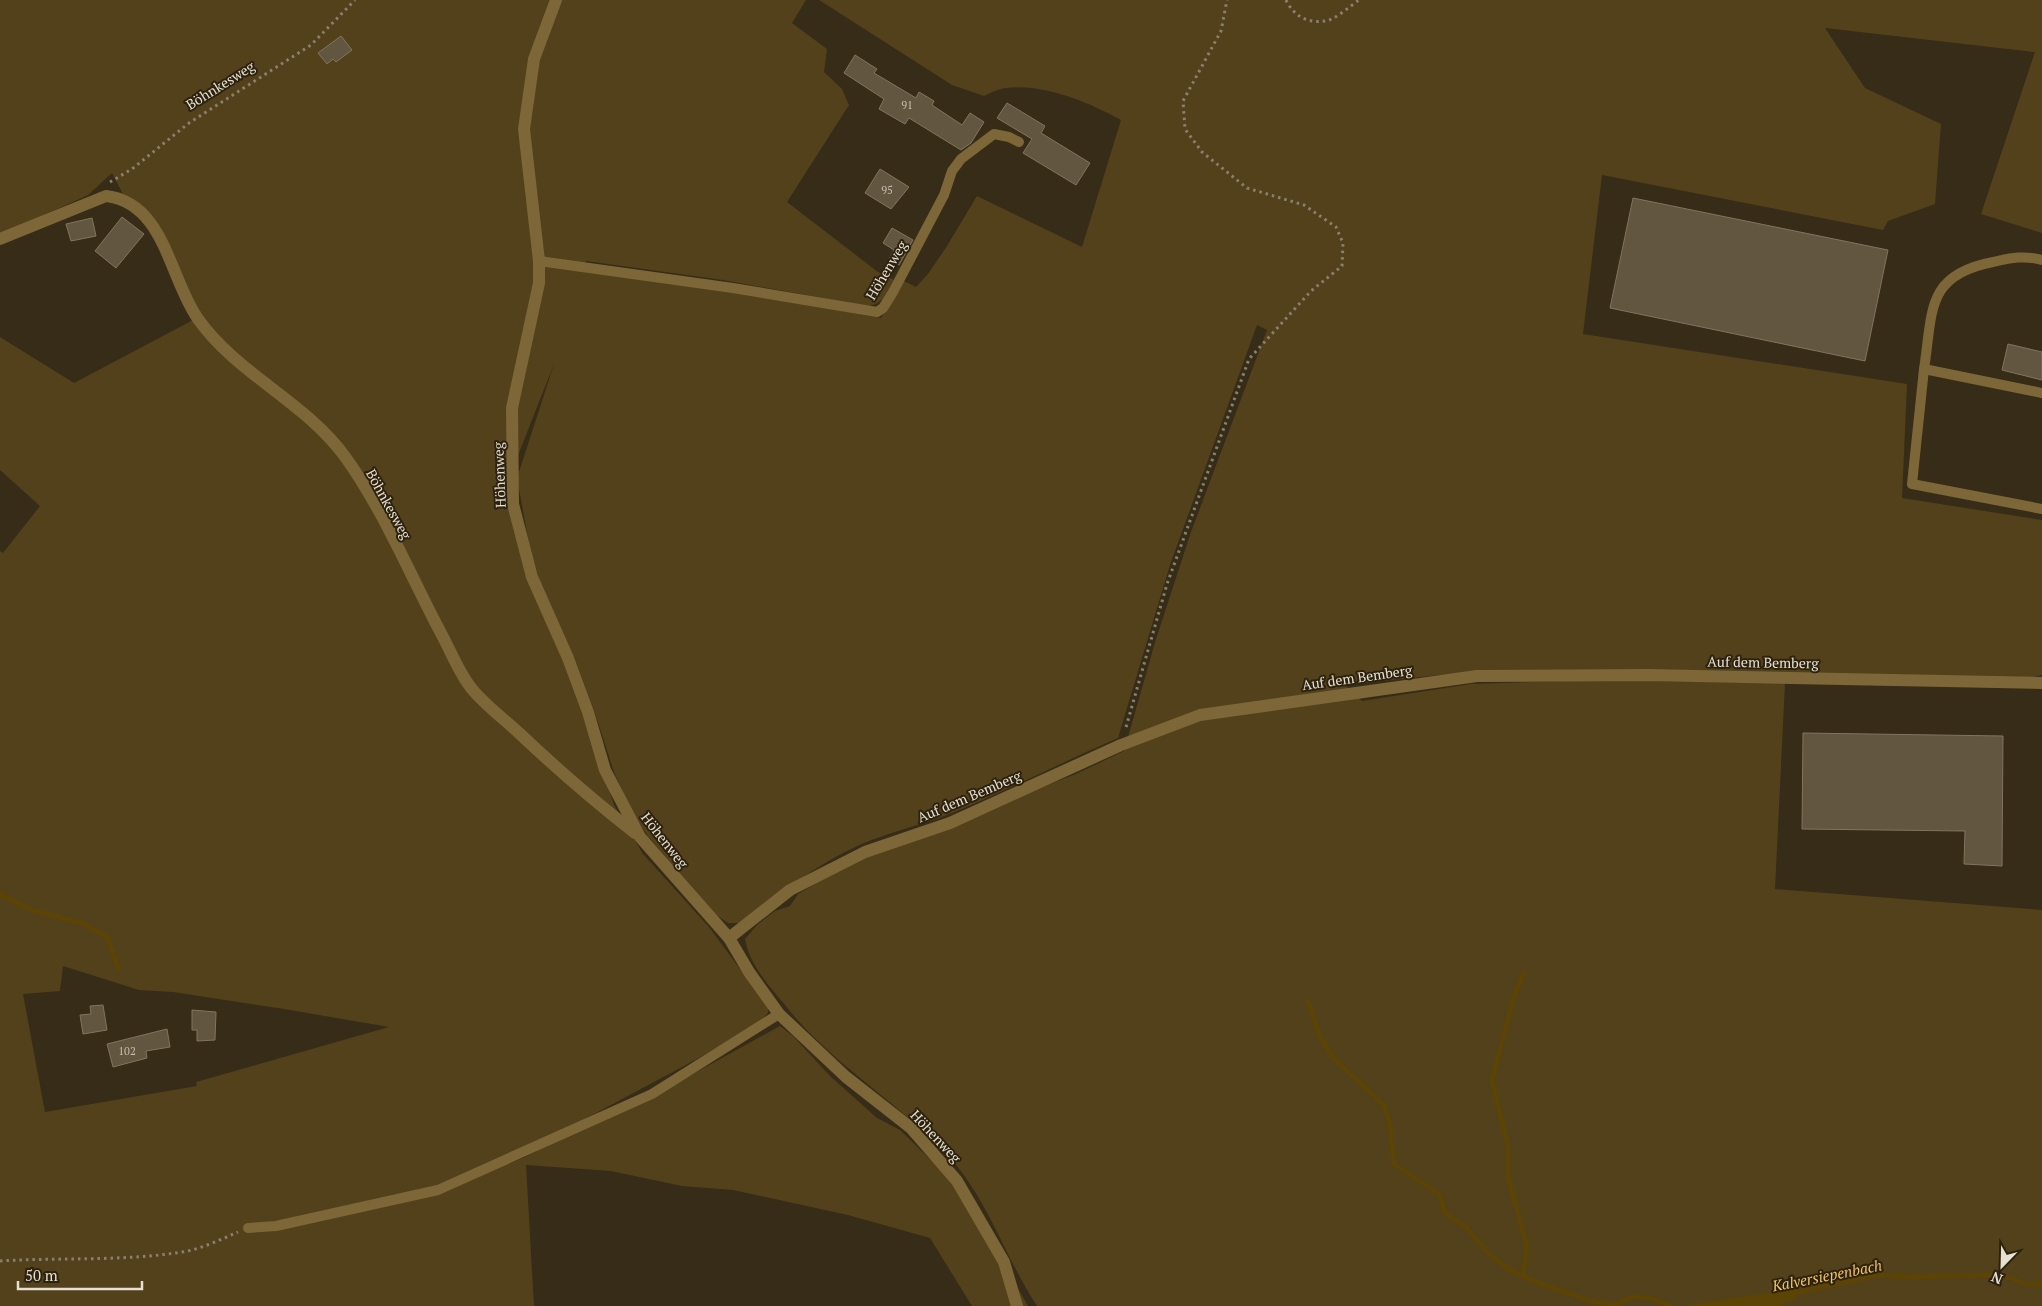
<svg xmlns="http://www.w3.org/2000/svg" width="2042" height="1306" viewBox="0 0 2042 1306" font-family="'PT Serif',serif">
	<rect width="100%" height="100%" fill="#372c17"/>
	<path fill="#53411b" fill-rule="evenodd" d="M0 0H806L792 23 827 49 824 72 842 89 849 105 787 202 878 272 894 280C887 292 883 305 867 306L723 280 586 261 583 270 759 295 881 318 902 280 916 287 928 274 947 246 977 196 1082 247 1121 120C1088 102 1044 83 1006 88 998 89 990 93 984 96L952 85 819 0H2042V233L1981 214 2035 52 1825 28 1865 88 1941 124 1935 204 1888 221 1883 230 1602 175 1583 334 1907 384 1902 498 2042 520V675L2034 677 1439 675 1345 685 1362 701 1471 684 1600 680 1785 683 1775 889 2042 910V1306H1037C1006 1259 989 1202 951 1159 901 1103 832 1065 785 1005 768 984 750 966 745 939L757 925 775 911 790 906 798 894 860 857 1076 774 1124 751 1156 639 1191 532 1267 330 1257 325 1170 565 1118 738C1062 762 1008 790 952 813 919 826 880 834 849 850 809 870 774 897 739 923H728L716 915 647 835 630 808 614 772 595 713 574 657 538 576 529 543 517 478 554 364 504 491 533 579 583 708 614 805 643 854 709 927 768 1007V1013L759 1023 697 1059 476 1177 525 1157 684 1079 780 1026 793 1036 830 1076 877 1118 900 1130 941 1170 974 1212 1028 1306H972L930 1238 848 1215 733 1190 682 1186 611 1171 526 1165 534 1306H0V551L3 553 40 506 0 470V337L74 383 195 319 210 332 164 241 125 198 112 173 88 195 0 235ZM63 966 139 990 173 992 284 1009 389 1027 196 1082 197 1086 45 1112 23 994 60 991Z"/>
	<path fill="#5c4306" d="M1794 1289 1797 1298 1779 1306H1690L1692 1304Z"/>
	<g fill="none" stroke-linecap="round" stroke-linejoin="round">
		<g stroke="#5c4306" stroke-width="5">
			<path d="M0 894 31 910 82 923 107 937 119 969"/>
			<path d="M1308 1001 1320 1037 1335 1060 1384 1105 1390 1125 1394 1164 1439 1194 1445 1213 1467 1228 1488 1253 1510 1270 1544 1285 1591 1301 1615 1305 1631 1297 1651 1298 1671 1306"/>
			<path d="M1523 1276 1527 1246 1508 1177V1146L1492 1081 1514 996 1524 973"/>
			<path d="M1790 1294 1879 1275 1908 1277 1991 1275 2007 1277 2027 1284H2042"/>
		</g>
	</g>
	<g fill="#625640" stroke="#82755e">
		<path d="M341 36 352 50 336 62 333 59 327 64 318 53Z"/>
		<path d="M855 55 877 69 874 73 916 98 919 92 934 101 932 105 962 125 970 113 984 122 971 143 961 150 909 118 905 124 879 109 884 99 844 73Z"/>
		<path d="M1007 103 1045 126 1041 133 1090 163 1076 185 1023 153 1032 139 997 118Z"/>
		<path d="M880 169 909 187 891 209 865 193Z"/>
		<path d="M1633 198 1888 250 1865 361 1610 308Z"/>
		<path d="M122 217 144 234 116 268 95 251Z"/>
		<path d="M92 218 96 236 71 241 66 224Z"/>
		<path d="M892 228 913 240 899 265 889 259 894 250 883 243Z"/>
		<path d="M2008 344 2042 352V380L2002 370Z"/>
		<path d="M1803 733 2003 736 2002 866 1964 864 1965 831 1802 829Z"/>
		<path d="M103 1005 107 1030 83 1034 80 1015 91 1014 90 1006Z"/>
		<path d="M192 1010 216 1012 215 1040 197 1041V1030H192Z"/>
		<path d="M167 1029 170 1047 146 1051 147 1058 113 1067 107 1044Z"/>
	</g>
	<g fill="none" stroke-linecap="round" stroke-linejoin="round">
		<g stroke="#89806f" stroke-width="3" stroke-dasharray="2.5 4" stroke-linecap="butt">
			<path d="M1286 0C1293 15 1307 24 1325 21 1335 20 1350 6 1359 0"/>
			<path d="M110 182 132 169 189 123 311 45 355 0"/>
			<path d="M1126 727 1167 584 1249 359 1311 291 1342 266 1343 243 1336 227 1304 205 1247 188 1202 152 1185 129 1183 101 1221 31 1227 0"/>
			<path d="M0 1261C62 1257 126 1262 188 1251 205 1247 222 1239 238 1232"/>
		</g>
		<g stroke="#7d6637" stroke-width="10">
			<path d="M2042 260C2024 255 2011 258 1993 262 1925 275 1933 312 1924 369L2042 393"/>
			<path d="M539 261 733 288 877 312 883 308 893 292 944 195 952 171 961 159 994 134 1009 137 1019 142"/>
			<path d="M1924 369 1912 484 2042 509"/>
			<path d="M248 1228 276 1226 438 1190 652 1094 779 1014"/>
		</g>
		<g stroke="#7d6637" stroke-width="12">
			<path d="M556 0 534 59 524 129 539 261V283L512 408 513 504 532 577 568 658 588 712 605 770 640 837 729 938 749 972 779 1014 846 1077 911 1128 957 1181 1004 1262 1017 1306"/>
			<path d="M0 239 106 196C165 203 169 278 198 319 238 375 306 402 346 458 384 511 412 579 443 637 452 654 460 675 472 689 485 705 504 719 519 733 556 768 594 801 635 833"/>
			<path d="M729 938 790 890 865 852 950 823 1121 745 1200 715 1477 676 1648 675 2042 683"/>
		</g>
	</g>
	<g text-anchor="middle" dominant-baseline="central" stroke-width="4" stroke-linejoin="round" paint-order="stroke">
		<g font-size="11" fill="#c5beae">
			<text x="907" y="105">91</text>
			<text x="887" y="190">95</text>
			<text x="127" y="1051">102</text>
		</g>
		<g font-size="14" fill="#e6e0d3" stroke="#2d220d">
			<text transform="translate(220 85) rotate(-32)">Böhnkesweg</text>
			<text transform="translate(886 270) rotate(-59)">Höhenweg</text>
			<text transform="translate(499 475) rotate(-92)">Höhenweg</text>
			<text transform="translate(389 504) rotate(61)">Böhnkesweg</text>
			<text transform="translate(1763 662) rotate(1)">Auf dem Bemberg</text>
			<text transform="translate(1357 677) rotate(-8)">Auf dem Bemberg</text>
			<text transform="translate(969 796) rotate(-23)">Auf dem Bemberg</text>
			<text transform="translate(665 840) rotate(52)">Höhenweg</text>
			<text transform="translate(936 1136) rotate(47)">Höhenweg</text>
		</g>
		<g font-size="15" font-style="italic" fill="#f4c461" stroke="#2d220d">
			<text transform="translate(1827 1275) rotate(-11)">Kalversiepenbach</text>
		</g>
	</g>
	<g transform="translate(2002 1266) rotate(203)" stroke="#2d220d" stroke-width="4" paint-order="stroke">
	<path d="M0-4L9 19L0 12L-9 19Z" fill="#e6e0d3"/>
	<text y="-8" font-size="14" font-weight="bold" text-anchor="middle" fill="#e6e0d3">N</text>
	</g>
	<path d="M18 1281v8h124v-8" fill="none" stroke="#e6e0d3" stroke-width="2.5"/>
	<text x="25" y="1281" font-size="15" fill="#e6e0d3" stroke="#2d220d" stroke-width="4" paint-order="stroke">50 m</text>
</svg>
